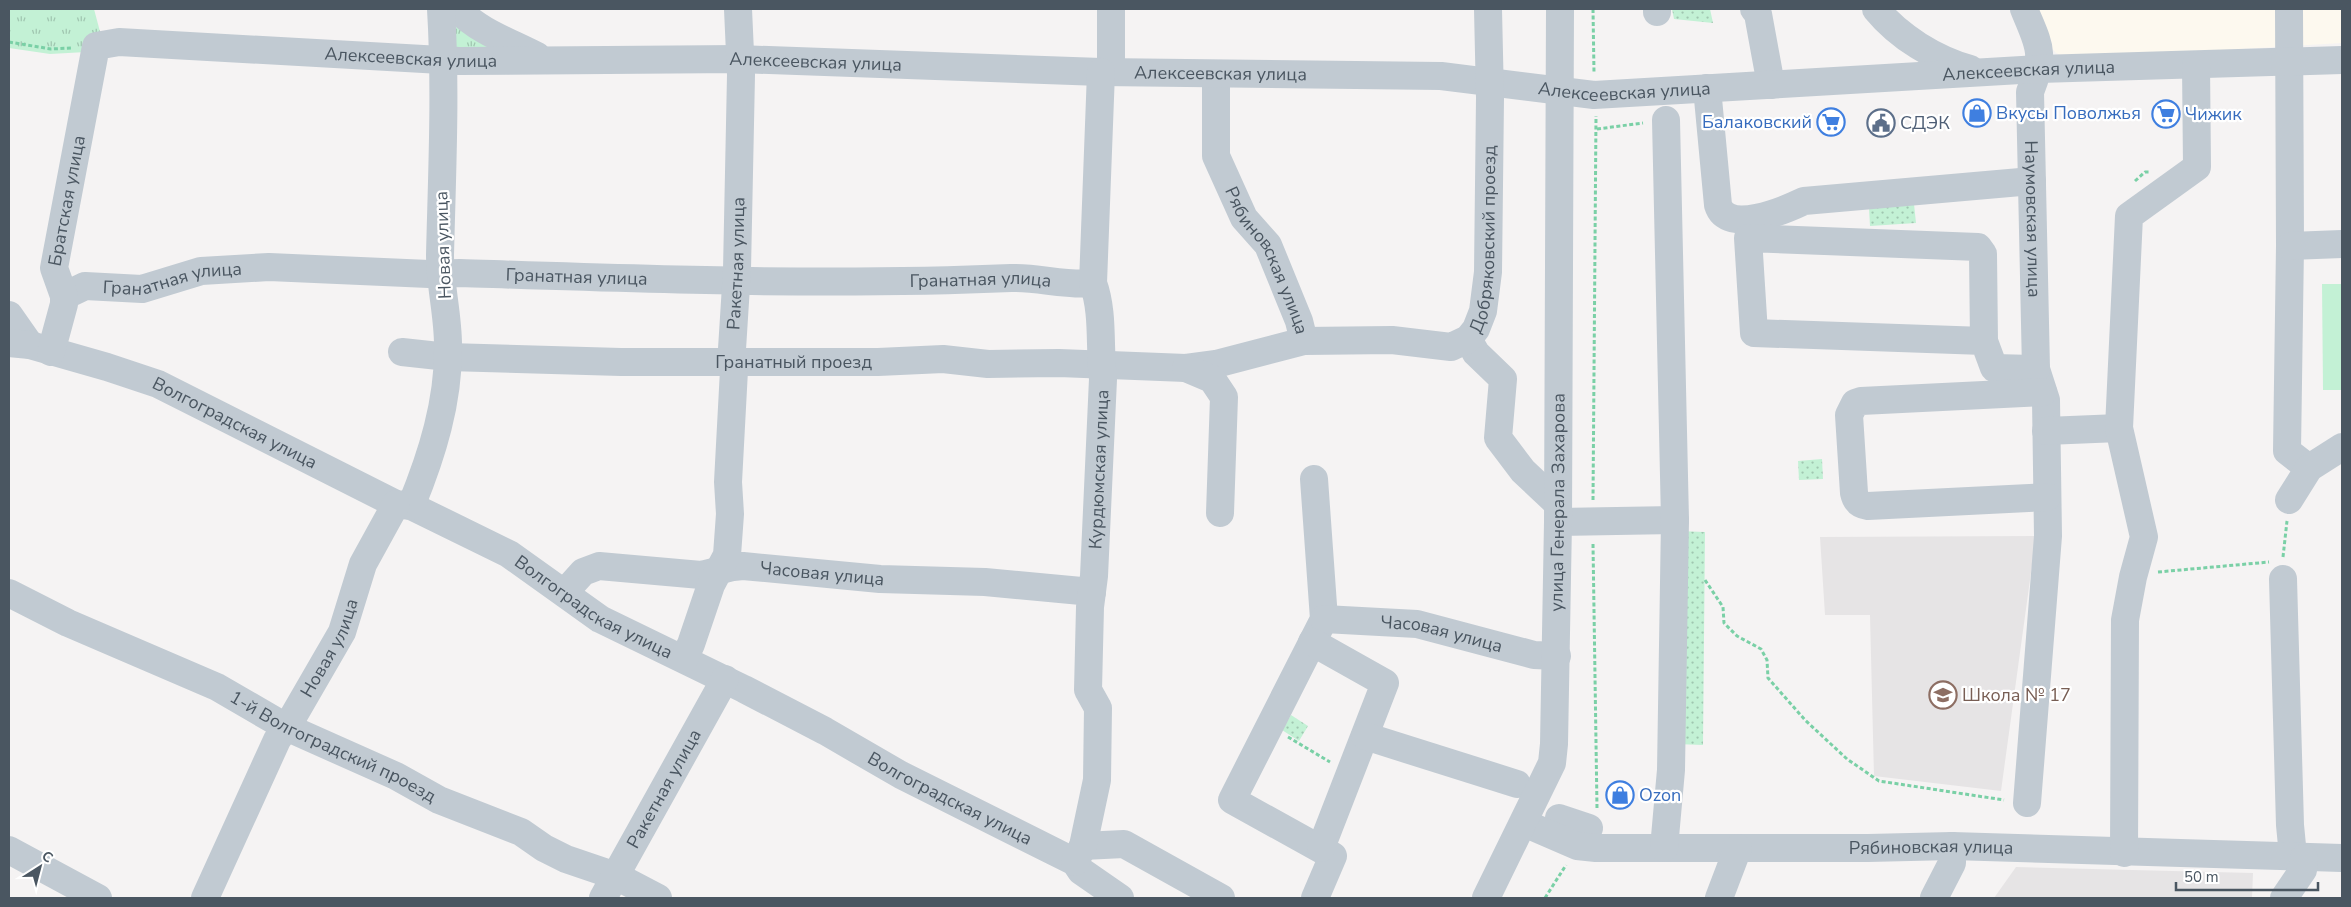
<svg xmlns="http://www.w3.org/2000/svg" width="2351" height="907" viewBox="0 0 2351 907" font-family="'Nunito Sans',sans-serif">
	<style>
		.commercial { fill: #fdf9ef }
		.education { fill: #e6e4e5 }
		.grass { fill: url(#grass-tufts) }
		.park { fill: url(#park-dots) }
		.pitch { fill: #c3f1d5 }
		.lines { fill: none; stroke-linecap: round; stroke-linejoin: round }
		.path { stroke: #7ad0a6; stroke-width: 3; stroke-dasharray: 4 2.5; stroke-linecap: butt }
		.minor { stroke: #c1cad2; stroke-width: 28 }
		.labels { text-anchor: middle; stroke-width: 4.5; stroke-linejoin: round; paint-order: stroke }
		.street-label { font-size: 18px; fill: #4a5661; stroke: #fff }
		.shop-label { font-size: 18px; fill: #366cbe; stroke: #fff; text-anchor: start }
		.service-label { font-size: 18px; fill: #4e5e75; stroke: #fff; text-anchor: start }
		.education-label { font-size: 18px; fill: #785e54; stroke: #fff; text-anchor: start }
	</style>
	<defs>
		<pattern id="grass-tufts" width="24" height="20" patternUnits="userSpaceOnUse" patternTransform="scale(1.25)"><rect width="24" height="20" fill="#c3f1d5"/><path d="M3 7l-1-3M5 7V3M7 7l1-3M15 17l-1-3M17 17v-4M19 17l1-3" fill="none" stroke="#a0c6b0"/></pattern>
		<pattern id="park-dots" width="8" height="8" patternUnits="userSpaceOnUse" patternTransform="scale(1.25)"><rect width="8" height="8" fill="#c3f1d5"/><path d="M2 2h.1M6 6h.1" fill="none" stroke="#a0c6b0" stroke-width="1.8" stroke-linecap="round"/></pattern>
	</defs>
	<rect width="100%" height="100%" fill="#f5f3f3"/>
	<path class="commercial" d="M 2033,9 L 2342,9 L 2342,43 L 2071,59 L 2056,53 L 2046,42 Z"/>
	<g class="education">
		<path d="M 2036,536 L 2001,791 L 1874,776 L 1870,615 L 1825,615 L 1820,537 Z"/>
		<path d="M 2016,867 L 2253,873 L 2252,898 L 1994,898 Z"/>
	</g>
	<g class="grass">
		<path d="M 9,9 L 94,9 L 103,43 L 86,52 L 50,54 L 9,48 Z"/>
		<path d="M 457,26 L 501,46 L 462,53 L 452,46 L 453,30 Z"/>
	</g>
	<g class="park">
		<path d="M 1672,9 L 1710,9 L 1713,23 L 1674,19 Z"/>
		<path d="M 1914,204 L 1916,223 L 1870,226 L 1869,208 Z"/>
		<path d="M 1822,459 L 1823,479 L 1799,480 L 1798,461 Z"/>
		<path d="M 1678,531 L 1705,532 L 1703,745 L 1675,744 Z"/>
		<path d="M 1291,715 L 1308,726 L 1299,741 L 1282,730 Z"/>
	</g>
	<path class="pitch" d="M 2322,284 L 2342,284 L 2342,390 L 2323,390 Z"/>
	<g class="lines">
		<g class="path">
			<path d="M 1593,9 L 1594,73"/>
			<path d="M 9,42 L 51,49 L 72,48"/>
			<path d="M 1597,129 L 1643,123"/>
			<path d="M 2135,181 L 2145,172 L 2150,172"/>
			<path d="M 1593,500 L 1596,116"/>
			<path d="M 1593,544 L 1597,808"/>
			<path d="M 2283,557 L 2287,521"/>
			<path d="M 2158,572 L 2269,562"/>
			<path d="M 1705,580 L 1723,607 L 1724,623 L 1737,636 L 1761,649 L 1767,660 L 1768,678 L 1805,720 L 1847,759 L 1879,781 L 2004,800"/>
			<path d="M 1288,737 L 1330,762"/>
			<path d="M 1545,898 L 1566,865"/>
		</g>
		<g class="minor">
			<path d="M 457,9 C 480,32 508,41 537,56"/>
			<path d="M 1111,9 L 1111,72"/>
			<path d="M 1657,9 L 1657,12"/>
			<path d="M 1754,9 L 1758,14 L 1771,85"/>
			<path d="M 1876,9 C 1899,37 1935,59 1970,69"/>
			<path id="s1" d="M 2024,9 C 2039,46 2046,52 2030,92 L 2036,369 L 2046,400 L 2048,536 L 2027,803"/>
			<path d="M 2289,9 L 2290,246 L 2287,451 L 2309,468"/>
			<path id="s2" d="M 1216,75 L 1216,156 L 1244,218 L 1268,245 L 1299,321 L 1304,341"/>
			<path d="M 1707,88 L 1718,205 C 1727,235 1785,210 1804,201 L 2032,181"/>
			<path d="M 2290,246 L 2342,244"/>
			<path id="s3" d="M 64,296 L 85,286 L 142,289 L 201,271 L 269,267 L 429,274 L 460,273 C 643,279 827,286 1011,278 C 1038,277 1066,286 1093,283"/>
			<path d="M 9,315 L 30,345"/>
			<path d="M 1468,339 L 1476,353 L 1503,379 L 1498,438 L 1523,471 L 1558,504"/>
			<path d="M 1984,341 L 1754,333 L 1748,238 L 1978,247 L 1983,254 L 1984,341 L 1994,368 L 2036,369"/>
			<path id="s4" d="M 9,343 L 30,345 L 107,367 L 158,384 L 396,504 L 411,506 L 509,554 L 600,619 L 744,689 L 825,731 L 901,775 L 1075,862 L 1081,871 L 1120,898"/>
			<path id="s5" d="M 51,352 L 64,304 L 64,296 L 54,268 L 96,46 L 119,42 L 459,61 L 739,59 L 1101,72 L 1441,76 L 1594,95 L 2039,69 L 2342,60"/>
			<path id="s6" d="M 402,352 L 448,357 L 621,362 L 878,362 L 943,359 L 988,364 L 1059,363 L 1186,368 L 1216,364 L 1304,341 L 1392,340 L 1451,347 L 1468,339 L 1476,329 L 1483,311 L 1488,272 L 1490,98 L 1488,9"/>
			<path d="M 1186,368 L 1212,379 L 1224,397 L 1220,513"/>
			<path d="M 2043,392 L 1861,401 L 1855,403 L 1849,415 L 1854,493 C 1856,502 1860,505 1868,506 L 2047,497"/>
			<path d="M 2046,431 L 2119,428"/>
			<path d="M 1314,479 L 1324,619 L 1232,800 L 1333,856 L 1315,898"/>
			<path d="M 2289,500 L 2309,468 L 2342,447"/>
			<path d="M 411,506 C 432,455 449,401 448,345 C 448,315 440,285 440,255 C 442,173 446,90 441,9"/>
			<path d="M 1558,522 L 1675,520"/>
			<path d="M 2283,579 L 2290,825 L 2293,856"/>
			<path id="s7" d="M 565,592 L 583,572 L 599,566 L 701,575 L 733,567 L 743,566 L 880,579 L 985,582 L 1092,592"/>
			<path id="s8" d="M 9,593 L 68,623 L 217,687 L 286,727 L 396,776 L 439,800 L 521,832 L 544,848 L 566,859 L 616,876 L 658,898"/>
			<path id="s9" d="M 1324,619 L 1417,624 L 1534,655 L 1557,656"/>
			<path d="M 1312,642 L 1385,683 L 1321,848"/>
			<path id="s10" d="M 684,659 L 691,644 L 711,585 L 727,555 L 730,514 L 728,482 L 734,370 L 732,349 L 737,270 L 741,75 L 738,9"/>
			<path d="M 1365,736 L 1517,784"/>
			<path d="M 1559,818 L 1589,828"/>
			<path id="s11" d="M 1524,823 L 1577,846 L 1596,848 L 1868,848 L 1952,846 L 2342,858"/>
			<path d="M 1083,846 L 1124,844 L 1221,898"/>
			<path d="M 1664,848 L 1671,770 L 1675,520 L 1666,120"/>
			<path d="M 9,850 L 98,898"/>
			<path d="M 2124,853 L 2125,620 L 2133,577 L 2144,537 L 2119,428 L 2129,216 L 2197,167 L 2196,65"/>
			<path id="s12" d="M 1075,862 L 1083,846 L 1097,780 L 1098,708 L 1088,690 L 1090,607 L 1094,576 L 1103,379 C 1099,347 1104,313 1093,283 L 1101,72"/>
			<path id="s13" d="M 205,898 L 277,740 L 294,715 L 342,632 L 363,564 L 396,504"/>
			<path id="s14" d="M 603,898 L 725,679"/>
			<path id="s15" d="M 1486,898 L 1552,763 L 1554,744 L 1558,522 L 1560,9"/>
			<path d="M 1719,898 L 1738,848"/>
			<path d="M 1934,898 L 1952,863 L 1952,846"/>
			<path d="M 2284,898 L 2303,870 L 2304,858"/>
		</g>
	</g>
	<defs>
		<g id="shop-ring" transform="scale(1.4375)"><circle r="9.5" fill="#fff" stroke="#3f7fe0" stroke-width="1.5"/><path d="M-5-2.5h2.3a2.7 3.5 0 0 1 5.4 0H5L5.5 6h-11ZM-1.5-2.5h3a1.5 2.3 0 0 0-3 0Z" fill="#3f7fe0"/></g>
		<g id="supermarket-ring" transform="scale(1.4375)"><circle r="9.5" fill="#fff" stroke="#3f7fe0" stroke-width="1.5"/><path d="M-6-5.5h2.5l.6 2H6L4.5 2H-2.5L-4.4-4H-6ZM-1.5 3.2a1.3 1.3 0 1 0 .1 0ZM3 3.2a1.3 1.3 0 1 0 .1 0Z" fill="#3f7fe0"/></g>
		<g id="civic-ring" transform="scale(1.4375)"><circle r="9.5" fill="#fff" stroke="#5c6f8a" stroke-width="1.5"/><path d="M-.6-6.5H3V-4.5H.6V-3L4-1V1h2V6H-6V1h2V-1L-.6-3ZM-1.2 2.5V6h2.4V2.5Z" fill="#5c6f8a"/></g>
		<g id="school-ring" transform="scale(1.4375)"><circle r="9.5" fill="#fff" stroke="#8d6e63" stroke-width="1.5"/><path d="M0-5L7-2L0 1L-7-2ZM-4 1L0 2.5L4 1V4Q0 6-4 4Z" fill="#8d6e63"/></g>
	</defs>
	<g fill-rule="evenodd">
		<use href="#shop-ring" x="1977" y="113"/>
		<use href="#supermarket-ring" x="2166" y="114"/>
		<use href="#supermarket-ring" x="1831" y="122"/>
		<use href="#civic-ring" x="1881" y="123"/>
		<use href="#school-ring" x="1943" y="695"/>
		<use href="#shop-ring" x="1620" y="795"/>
	</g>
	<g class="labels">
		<g class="street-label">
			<text dy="6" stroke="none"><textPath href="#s5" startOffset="629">Алексеевская улица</textPath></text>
			<text dy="6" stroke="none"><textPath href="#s5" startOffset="1034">Алексеевская улица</textPath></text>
			<text dy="6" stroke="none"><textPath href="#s5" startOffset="2249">Алексеевская улица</textPath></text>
			<text dy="6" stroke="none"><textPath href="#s5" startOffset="1439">Алексеевская улица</textPath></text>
			<text dy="6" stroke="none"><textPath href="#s5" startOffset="1844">Алексеевская улица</textPath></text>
			<text dy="6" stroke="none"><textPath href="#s5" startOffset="156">Братская улица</textPath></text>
			<text dy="6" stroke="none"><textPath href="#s1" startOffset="214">Наумовская улица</textPath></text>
			<text dy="6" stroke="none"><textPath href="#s6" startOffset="1176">Добряковский проезд</textPath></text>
			<text transform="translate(443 245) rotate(-92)" y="6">Новая улица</text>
			<text dy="6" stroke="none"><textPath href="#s2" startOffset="198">Рябиновская улица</textPath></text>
			<text dy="6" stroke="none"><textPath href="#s10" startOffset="405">Ракетная улица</textPath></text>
			<text dy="6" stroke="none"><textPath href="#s3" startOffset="518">Гранатная улица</textPath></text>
			<text dy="6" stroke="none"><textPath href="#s3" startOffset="112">Гранатная улица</textPath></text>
			<text dy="6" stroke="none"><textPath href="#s3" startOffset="922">Гранатная улица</textPath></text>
			<text dy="6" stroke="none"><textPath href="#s6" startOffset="392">Гранатный проезд</textPath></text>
			<text dy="6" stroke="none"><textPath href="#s4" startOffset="241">Волгоградская улица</textPath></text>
			<text dy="6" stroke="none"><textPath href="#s12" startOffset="399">Курдюмская улица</textPath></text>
			<text dy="6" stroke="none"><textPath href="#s15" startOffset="411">улица Генерала Захарова</textPath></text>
			<text dy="6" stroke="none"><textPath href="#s7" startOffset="269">Часовая улица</textPath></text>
			<text dy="6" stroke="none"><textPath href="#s4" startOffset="646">Волгоградская улица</textPath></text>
			<text dy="6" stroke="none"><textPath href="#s9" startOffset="119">Часовая улица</textPath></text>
			<text dy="6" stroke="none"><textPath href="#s13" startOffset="280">Новая улица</textPath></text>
			<text dy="6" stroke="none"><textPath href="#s8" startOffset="359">1-й Волгоградский проезд</textPath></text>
			<text dy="6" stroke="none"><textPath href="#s14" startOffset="125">Ракетная улица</textPath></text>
			<text dy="6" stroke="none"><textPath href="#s4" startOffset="1051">Волгоградская улица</textPath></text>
			<text dy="6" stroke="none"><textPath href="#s11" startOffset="412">Рябиновская улица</textPath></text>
		</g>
		<g class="shop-label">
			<text x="1996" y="119">Вкусы Поволжья</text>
			<text x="2185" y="120">Чижик</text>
			<text x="1812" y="128" text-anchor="end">Балаковский</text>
			<text x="1639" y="801">Ozon</text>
		</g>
		<g class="service-label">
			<text x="1900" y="129">СДЭК</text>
		</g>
		<g class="education-label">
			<text x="1962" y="701">Школа № 17</text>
		</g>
	</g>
	<rect width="2351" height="907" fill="none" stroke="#4a5661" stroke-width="20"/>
	<g transform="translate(40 867) rotate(36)" stroke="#ffffff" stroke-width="4" paint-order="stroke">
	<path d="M0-4L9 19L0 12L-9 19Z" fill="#4a5661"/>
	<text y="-8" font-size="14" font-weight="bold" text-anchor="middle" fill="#4a5661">С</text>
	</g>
	<path d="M2176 882v8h142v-8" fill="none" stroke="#4a5661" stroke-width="2.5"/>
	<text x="2184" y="882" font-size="15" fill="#4a5661" stroke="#ffffff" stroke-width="4" paint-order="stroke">50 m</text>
</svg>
